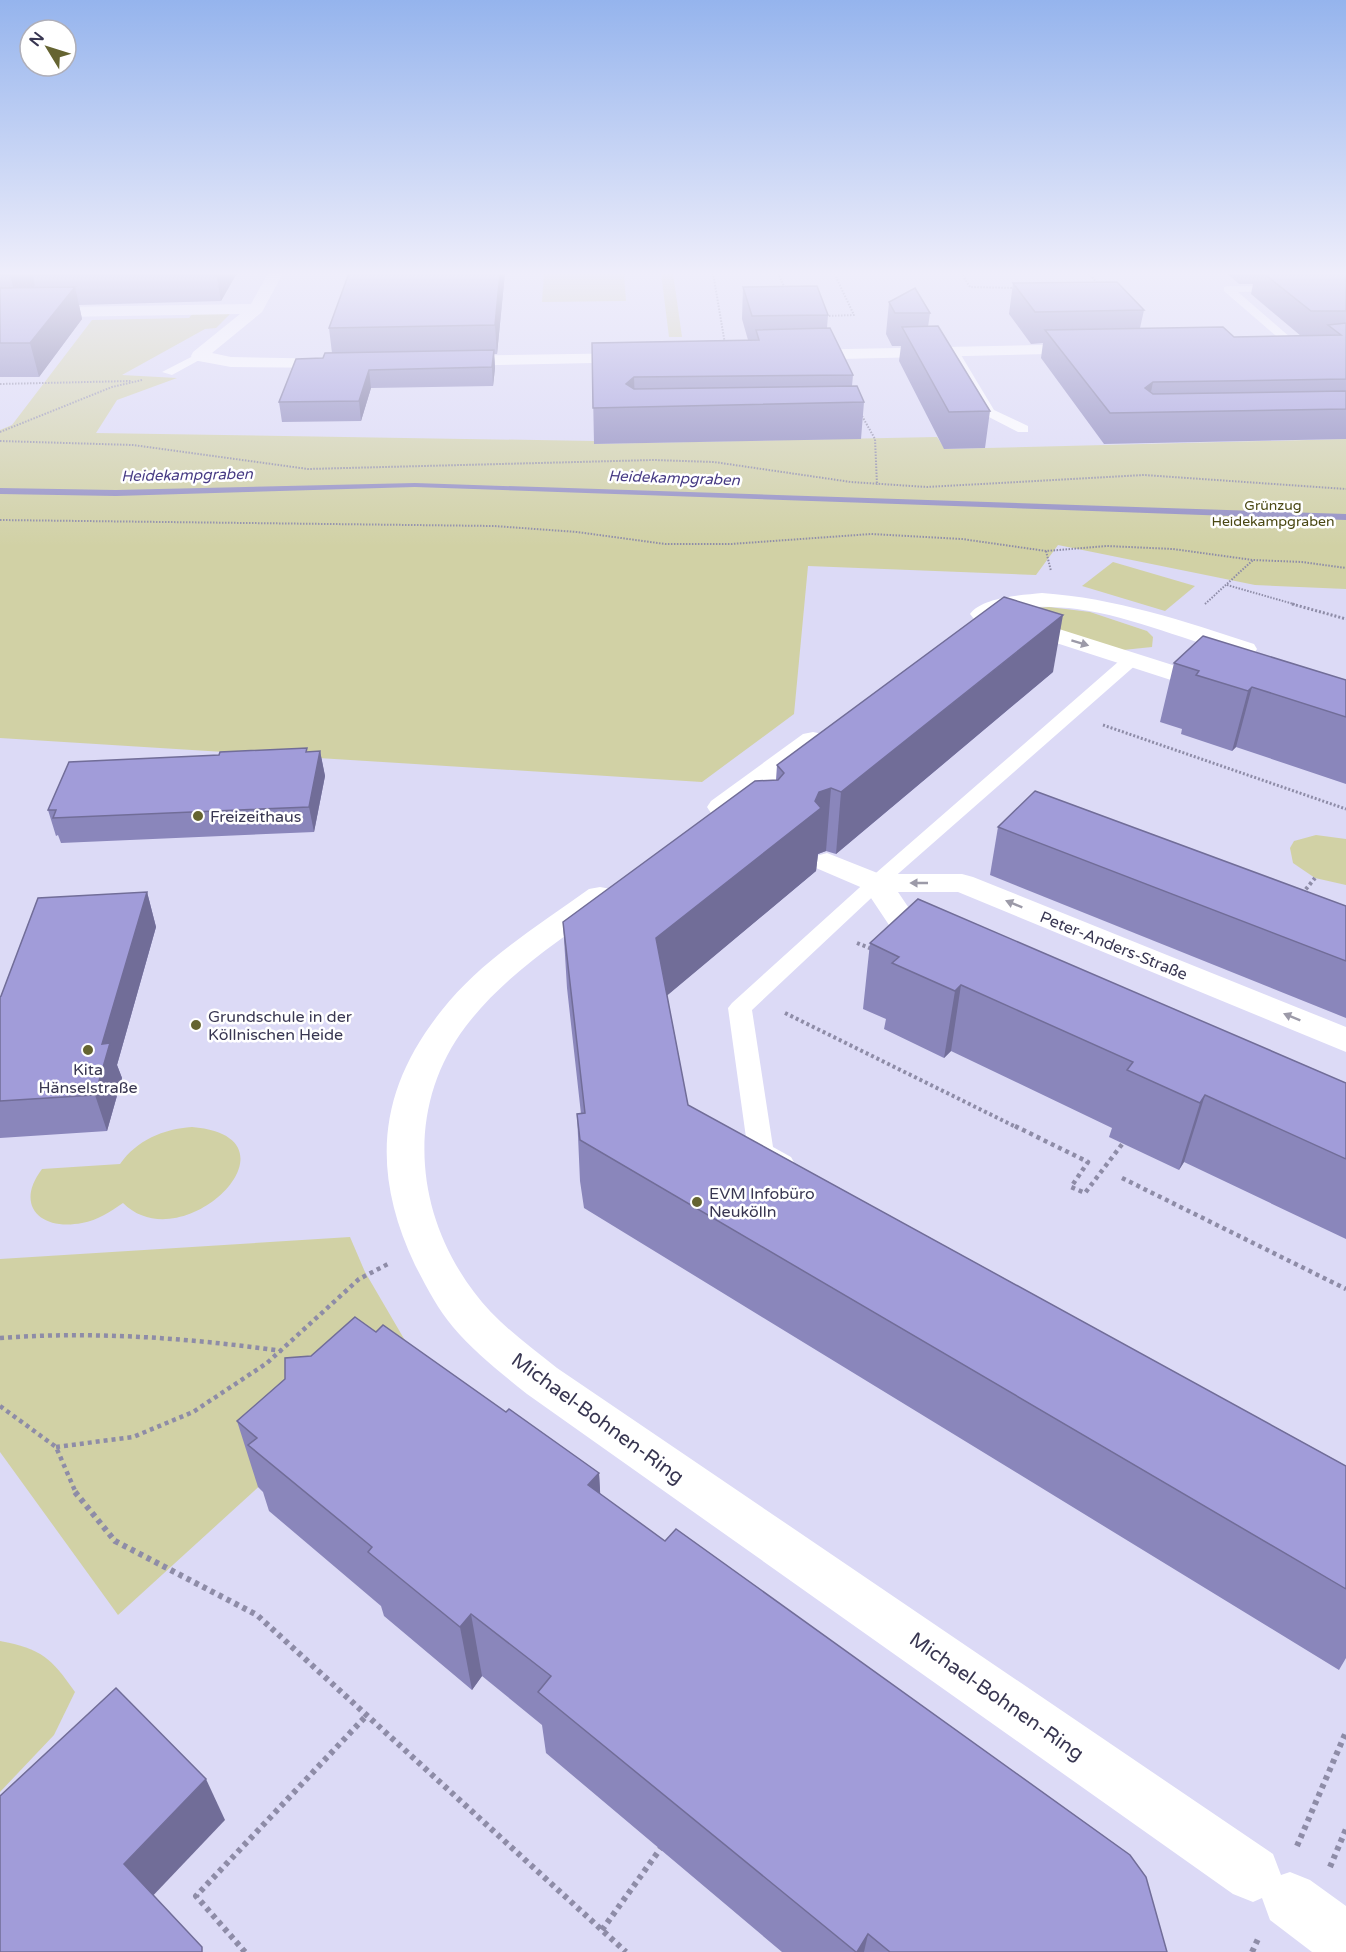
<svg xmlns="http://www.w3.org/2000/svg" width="1346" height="1952" viewBox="0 0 1346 1952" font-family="'Varela Round',sans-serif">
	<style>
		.green { fill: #d1d1a5 }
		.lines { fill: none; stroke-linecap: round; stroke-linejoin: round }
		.stream { fill: #938fc3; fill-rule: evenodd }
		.path-far4 { stroke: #8e8ca7; stroke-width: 2; stroke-dasharray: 1.5 1.5; stroke-linecap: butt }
		.path-far3 { stroke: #8e8ca7; stroke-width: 3; stroke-dasharray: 2 2; stroke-linecap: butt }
		.path-far2 { stroke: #8e8ca7; stroke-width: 4; stroke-dasharray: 3 3; stroke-linecap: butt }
		.path-far1 { stroke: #8e8ca7; stroke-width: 4.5; stroke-dasharray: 4 4; stroke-linecap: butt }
		.path { stroke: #8e8ca7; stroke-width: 6; stroke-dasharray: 4.5 4.5; stroke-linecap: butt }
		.service { fill: #fff; fill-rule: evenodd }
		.minor { fill: #fff; fill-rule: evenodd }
		.wall { fill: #8a86bb }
		.shaded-wall { fill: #716d98 }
		.building { fill: #a19cd9; stroke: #716d98; stroke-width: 1.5 }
		.oneway { fill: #9c9aa8 }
		.poi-dot { fill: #656431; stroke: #fff; stroke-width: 2 }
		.labels { text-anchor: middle; stroke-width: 5; stroke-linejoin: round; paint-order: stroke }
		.far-park-label { font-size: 14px; fill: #4a4814; stroke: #fff }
		.far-water-label { font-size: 15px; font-style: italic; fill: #473b84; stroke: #fff }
		.poi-label { font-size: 16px; fill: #383651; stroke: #fff; text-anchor: start }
		.street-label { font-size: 16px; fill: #383651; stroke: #fff }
		.near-street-label { font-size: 20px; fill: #383651; stroke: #fff }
	</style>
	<rect width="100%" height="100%" fill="#dcdaf6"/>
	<g class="green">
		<path d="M 544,273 L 624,273 L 626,301 L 542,302 Z"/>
		<path d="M 661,273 L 673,273 L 682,337 L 669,337 Z"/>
		<path d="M 193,313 L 230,314 L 216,328 L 205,329 L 122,375 L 177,378 L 117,400 L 96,433 L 594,441 L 595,444 L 937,437 L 945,449 L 1346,439 L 1346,589 L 1255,585 L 1058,545 L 1036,575 L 808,566 L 794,714 L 702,782 L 0,738 L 0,430 L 12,425 L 92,320 L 189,318 Z"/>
		<path d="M 1113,562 L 1195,586 L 1165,611 L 1082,586 Z"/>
		<path d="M 1049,607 L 1090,612 L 1147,631 L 1153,637 L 1152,647 L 1123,650 L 1008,614 L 1031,608 Z"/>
		<path d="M 1316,835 L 1346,839 L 1346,885 L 1315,878 L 1293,863 L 1290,848 L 1294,841 Z"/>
		<path d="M 192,1127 C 310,1137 183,1263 123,1203 C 110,1212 98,1220 82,1223 C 41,1231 14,1206 42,1169 L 120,1164 C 137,1140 163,1129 192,1127 Z"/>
		<path d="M 350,1237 L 365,1272 L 410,1349 L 118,1615 L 0,1452 L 0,1259 Z"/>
		<path d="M 0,1641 C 42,1649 51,1658 75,1692 L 54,1735 L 0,1792 Z"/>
	</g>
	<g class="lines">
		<path class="stream" d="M 415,483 L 1346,514 L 1346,520 L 415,487 L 116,496 L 0,494 L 0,488 L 116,490 Z"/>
		<g class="path-far4">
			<path d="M 713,273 L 725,344"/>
			<path d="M 778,273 L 785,289"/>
			<path d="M 961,273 L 970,287 L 1016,288"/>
			<path d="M 1088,273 L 1098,284"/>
			<path d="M 826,316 L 854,315 L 834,273"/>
			<path d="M 0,384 L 131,381"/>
			<path d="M 862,416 L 875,439 L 877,485"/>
			<path d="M 0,432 L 112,387 L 142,380"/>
			<path d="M 0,441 L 133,445 L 308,469 L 654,460 L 714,462 L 851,482 L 927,487 L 1144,475 L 1346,489"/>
			<path d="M 0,520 L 494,526 L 577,532 L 665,544 L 731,544 L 871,534 L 962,539 L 1046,551 L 1107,546 L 1173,549 L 1253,560 L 1302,562 L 1346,568"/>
			<path d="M 1046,551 L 1051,571"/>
			<path d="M 1227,585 L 1297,605"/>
			<path d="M 1205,604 L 1253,560"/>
		</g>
		<g class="path-far3">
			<path d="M 1292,604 L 1346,619"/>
			<path d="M 1103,725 L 1346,809"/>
		</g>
		<g class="path-far2">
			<path d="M 1302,894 L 1315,878"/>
			<path d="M 857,943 L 872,949"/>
			<path d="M 785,1013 L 1018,1128"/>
		</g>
		<g class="path-far1">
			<path d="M 1015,1126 L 1088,1162 L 1071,1187 L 1085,1193 L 1123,1143"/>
			<path d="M 1122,1178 L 1346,1289"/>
			<path d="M 0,1338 C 95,1331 188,1338 282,1351"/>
			<path d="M 0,1406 L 56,1447 L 76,1493"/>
			<path d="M 56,1447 L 133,1437 L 193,1412 L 267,1363 L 359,1279 L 388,1264"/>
		</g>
		<g class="path">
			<path d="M 75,1492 L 115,1541 L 257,1615 L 626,1952"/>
			<path d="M 1297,1846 L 1346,1732"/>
			<path d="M 1330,1867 L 1346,1829"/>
			<path d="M 602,1930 L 663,1845"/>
			<path d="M 245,1952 L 196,1896 L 367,1715"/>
			<path d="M 1252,1952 L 1258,1939"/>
		</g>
		<g class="service">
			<path d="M 1228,286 L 1287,286 L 1288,288 L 1283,291 L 1238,292 L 1298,344 L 1298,348 L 1290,348 L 1224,291 L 1224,287 Z"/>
			<path d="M 950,350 L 958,350 L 994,410 L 1028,426 L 1028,432 L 1018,432 L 985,415 L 948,352 Z"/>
			<path d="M 199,353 L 205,356 L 203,358 L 172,375 L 162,372 Z"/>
			<path d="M 1132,654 L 1140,659 L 1138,663 L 883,887 L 752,1010 L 773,1147 L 791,1157 L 795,1164 L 791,1171 L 782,1174 L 752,1159 L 748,1152 L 728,1008 L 732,1003 L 869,879 L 1126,655 Z"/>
		</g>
		<g class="minor">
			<path d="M 268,273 L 283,273 L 262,312 L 212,353 L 231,357 L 339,359 L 345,360 L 348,364 L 345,368 L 231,367 L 193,360 L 191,356 L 193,352 L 240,314 L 0,318 L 0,308 L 251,304 Z"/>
			<path d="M 1086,344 L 1092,345 L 1094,349 L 1092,353 L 799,360 L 791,355 L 799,350 Z"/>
			<path d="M 636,353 L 645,358 L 642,362 L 451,366 L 442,361 L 451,356 Z"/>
			<path d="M 1042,593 C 1115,598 1184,621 1254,644 L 1257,649 L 1254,654 L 1245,656 C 1188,642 1135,617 1077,609 C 1057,607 1033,605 1013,610 C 999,614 989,623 974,619 L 970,614 C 982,597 1023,595 1042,593 Z"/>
			<path d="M 1018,616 L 1223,681 L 1227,686 L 1223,691 L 1214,694 L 1205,691 L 1010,628 L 1006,623 L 1010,618 Z"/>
			<path d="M 813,732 L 823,734 L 826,740 L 823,746 L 731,813 L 721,816 L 711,813 L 707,807 L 711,801 L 803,734 Z"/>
			<path d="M 827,853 L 880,874 L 962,874 L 973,877 L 1346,1027 L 1346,1052 L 958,892 L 898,892 L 921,926 L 944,936 L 949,943 L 944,950 L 933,953 L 899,940 L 865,889 L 816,868 L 812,862 L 816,856 Z"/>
			<path d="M 600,887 L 611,889 L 615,896 L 611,903 C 560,940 505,975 466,1026 C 405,1106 414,1213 474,1292 C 496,1322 528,1345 557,1368 L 1273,1854 L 1281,1875 L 1290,1872 L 1310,1880 L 1346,1906 L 1346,1952 L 1312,1952 L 1270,1920 L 1262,1898 L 1253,1902 L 1233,1894 L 527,1394 C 501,1373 474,1352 453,1327 C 437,1308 426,1286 415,1265 C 371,1172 377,1091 442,1010 C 481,960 538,926 589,889 Z"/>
		</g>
	</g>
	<g class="wall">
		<path d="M 0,273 L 237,273 L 221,301 L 79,305 L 82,319 L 39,377 L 0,377 Z"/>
		<path d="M 349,273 L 505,273 L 497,354 L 494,354 L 495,368 L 493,386 L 371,388 L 361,421 L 282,422 L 279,402 L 323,358 L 332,353 L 329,328 Z"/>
		<path d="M 1227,273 L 1346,273 L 1346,439 L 1104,444 L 1041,358 L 1043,343 L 1031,344 L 1009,314 L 1013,283 L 1144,310 L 1140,328 L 1234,337 L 1301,336 L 1251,294 L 1253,284 L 1239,284 Z"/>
		<path d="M 743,287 L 828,315 L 827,328 L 853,375 L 852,386 L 864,402 L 861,439 L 594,444 L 592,343 L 748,340 L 742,319 Z"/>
		<path d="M 889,302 L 930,313 L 928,327 L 990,411 L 985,448 L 944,449 L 899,361 L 901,346 L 892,346 L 886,334 Z"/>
		<path d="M 1174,663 L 1346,680 L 1346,784 L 1236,747 L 1232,751 L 1181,734 L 1182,729 L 1160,722 Z"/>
		<path d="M 1053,672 L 836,854 L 826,851 L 818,854 L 816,871 L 667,995 L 688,1105 L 1346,1466 L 1346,1658 L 1339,1670 L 584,1208 L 580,1181 L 577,1114 L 581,1114 L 567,988 L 563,922 L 776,780 L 777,765 Z"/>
		<path d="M 320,751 L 325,776 L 314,832 L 61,843 L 58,835 L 56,836 L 48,810 L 308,752 Z"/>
		<path d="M 998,827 L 1346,906 L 1346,1018 L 990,875 Z"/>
		<path d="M 147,892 L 156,927 L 117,1065 L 122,1078 L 107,1131 L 0,1138 L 0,997 Z"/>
		<path d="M 870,943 L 1346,1083 L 1346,1239 L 1184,1162 L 1179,1170 L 1109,1137 L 1112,1128 L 951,1051 L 944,1058 L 884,1029 L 886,1019 L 863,1009 Z"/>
		<path d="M 376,1332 L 506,1412 L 599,1473 L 600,1494 L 1167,1952 L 782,1952 L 546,1753 L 542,1725 L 482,1676 L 472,1690 L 384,1616 L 381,1606 L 269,1511 L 263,1492 L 258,1487 L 237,1421 L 311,1356 Z"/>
	</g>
	<g class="shaded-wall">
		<path d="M 0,273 L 45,273 L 33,275 L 35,285 L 18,306 L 10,275 Z"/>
		<path d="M 216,273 L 237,273 L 221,301 Z"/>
		<path d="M 500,273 L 505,273 L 497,354 L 495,325 Z"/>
		<path d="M 75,287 L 82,319 L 39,377 L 30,343 Z"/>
		<path d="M 494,350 L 495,368 L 493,386 L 492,367 Z"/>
		<path d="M 369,370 L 371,388 L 361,421 L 359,401 Z"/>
		<path d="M 634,377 L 635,407 L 626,384 Z"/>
		<path d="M 1153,382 L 1147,412 L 1145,388 Z"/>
		<path d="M 1063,615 L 1053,672 L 836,854 L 841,792 Z"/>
		<path d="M 1252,687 L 1236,747 L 1232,751 L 1248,691 Z"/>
		<path d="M 320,751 L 325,776 L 314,832 L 309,807 Z"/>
		<path d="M 831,788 L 826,851 L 818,854 L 816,871 L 657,1004 L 656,938 L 815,801 L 819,792 Z"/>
		<path d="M 147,892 L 156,927 L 117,1065 L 122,1078 L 107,1131 L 95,1095 L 102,1044 Z"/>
		<path d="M 961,985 L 951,1051 L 944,1058 L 955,991 Z"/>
		<path d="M 1205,1095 L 1184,1162 L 1179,1170 L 1200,1103 Z"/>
		<path d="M 599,1473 L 603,1539 L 588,1485 Z"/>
		<path d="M 471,1614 L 482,1676 L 472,1690 L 460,1627 Z"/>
		<path d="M 206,1779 L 225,1820 L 147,1902 L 124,1864 Z"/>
		<path d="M 868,1934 L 864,1952 L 857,1952 Z"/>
	</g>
	<g class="building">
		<path d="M 0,273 L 11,273 L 10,275 L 0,275 Z"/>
		<path d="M 34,273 L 84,273 L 33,275 Z"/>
		<path d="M 349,273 L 500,273 L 495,325 L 329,328 Z"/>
		<path d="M 1263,273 L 1346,273 L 1346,311 L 1311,311 Z"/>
		<path d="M 1117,282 L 1144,310 L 1035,312 L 1013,283 Z"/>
		<path d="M 817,286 L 828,315 L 752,316 L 743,287 Z"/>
		<path d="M 75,287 L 30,343 L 0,343 L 0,288 Z"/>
		<path d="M 915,288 L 930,313 L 895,313 L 889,302 Z"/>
		<path d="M 1346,323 L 1346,379 L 1153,382 L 1145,388 L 1153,394 L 1346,391 L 1346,409 L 1110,413 L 1045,330 L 1223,327 L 1234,337 L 1341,335 L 1328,325 Z"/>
		<path d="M 938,326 L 990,411 L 949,412 L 902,327 Z"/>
		<path d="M 830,328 L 853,375 L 634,377 L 626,384 L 634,389 L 857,386 L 864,402 L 593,408 L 592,343 L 759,340 L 756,330 Z"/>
		<path d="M 494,350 L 492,367 L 369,370 L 359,401 L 279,402 L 296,359 L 323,358 L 325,353 Z"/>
		<path d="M 1004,597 L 1063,615 L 841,792 L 831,788 L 819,792 L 815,801 L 821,808 L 656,938 L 688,1105 L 1346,1466 L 1346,1589 L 580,1140 L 577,1114 L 585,1113 L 563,922 L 755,781 L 778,780 L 784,773 L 777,765 Z"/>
		<path d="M 1203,636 L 1346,680 L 1346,717 L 1252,687 L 1248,691 L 1196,675 L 1199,671 L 1174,663 Z"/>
		<path d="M 307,748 L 306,752 L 320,751 L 309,807 L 53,818 L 56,810 L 48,810 L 69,762 L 219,755 L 220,752 Z"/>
		<path d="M 1035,791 L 1346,906 L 1346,961 L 998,827 Z"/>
		<path d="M 147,892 L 102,1044 L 110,1043 L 95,1095 L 0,1101 L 0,997 L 1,996 L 38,898 Z"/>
		<path d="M 918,899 L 1346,1083 L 1346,1159 L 1205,1095 L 1200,1103 L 1127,1070 L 1133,1062 L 961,985 L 955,991 L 892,963 L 899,957 L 870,943 Z"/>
		<path d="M 355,1317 L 376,1332 L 383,1325 L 506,1412 L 509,1409 L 599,1473 L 588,1485 L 665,1541 L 676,1529 L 1130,1855 L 1146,1877 L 1167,1952 L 890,1952 L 868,1934 L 857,1952 L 856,1952 L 538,1692 L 551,1676 L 471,1614 L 460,1627 L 368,1552 L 372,1547 L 248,1445 L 257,1438 L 237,1421 L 285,1379 L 285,1358 L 311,1356 Z"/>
		<path d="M 116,1688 L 206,1779 L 124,1864 L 202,1947 L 202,1952 L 0,1952 L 0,1796 Z"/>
	</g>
	<defs><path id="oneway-solid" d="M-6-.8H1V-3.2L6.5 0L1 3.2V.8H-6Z" transform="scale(1.5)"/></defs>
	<g class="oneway">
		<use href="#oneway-solid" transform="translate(1080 643) rotate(17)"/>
		<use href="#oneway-solid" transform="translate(919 883) rotate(-180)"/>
		<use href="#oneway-solid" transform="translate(1014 904) rotate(-158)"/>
		<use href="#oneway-solid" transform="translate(1292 1017) rotate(-158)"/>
	</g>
	<linearGradient id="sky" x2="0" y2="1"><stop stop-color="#95b4ed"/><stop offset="0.5" stop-color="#efeefb"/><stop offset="1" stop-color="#efeefb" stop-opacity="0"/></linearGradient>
	<rect width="1346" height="547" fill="url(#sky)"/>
	<g class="poi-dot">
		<circle cx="198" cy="816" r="6"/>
		<circle cx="196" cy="1025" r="6"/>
		<circle cx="88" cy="1050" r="6"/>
		<circle cx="697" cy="1202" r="6"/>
	</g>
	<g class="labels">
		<g class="far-park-label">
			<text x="1273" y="510">Grünzug<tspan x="1273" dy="16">Heidekampgraben</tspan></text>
		</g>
		<g class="far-water-label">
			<text transform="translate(187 475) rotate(-1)" y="5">Heidekampgraben</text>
			<text transform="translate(674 478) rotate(2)" y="5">Heidekampgraben</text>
		</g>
		<g class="poi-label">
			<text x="210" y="822">Freizeithaus</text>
			<text x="208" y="1022">Grundschule in der<tspan x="208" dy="18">Köllnischen Heide</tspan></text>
			<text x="88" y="1075" text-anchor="middle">Kita<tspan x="88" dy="18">Hänselstraße</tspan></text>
			<text x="709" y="1199">EVM Infobüro<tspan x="709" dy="18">Neukölln</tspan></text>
		</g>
		<g class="street-label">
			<text transform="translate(1114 945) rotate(22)" y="6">Peter-Anders-Straße</text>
		</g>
		<g class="near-street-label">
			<text transform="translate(598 1418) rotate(36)" y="7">Michael-Bohnen-Ring</text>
			<text transform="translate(997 1696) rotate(35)" y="7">Michael-Bohnen-Ring</text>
		</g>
	</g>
	<g transform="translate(48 48) rotate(308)"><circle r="28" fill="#ffffff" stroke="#afafb9" stroke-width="1.5"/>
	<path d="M0-4.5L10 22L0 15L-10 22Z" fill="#656431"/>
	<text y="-9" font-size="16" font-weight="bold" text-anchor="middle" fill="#383651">N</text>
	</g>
</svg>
